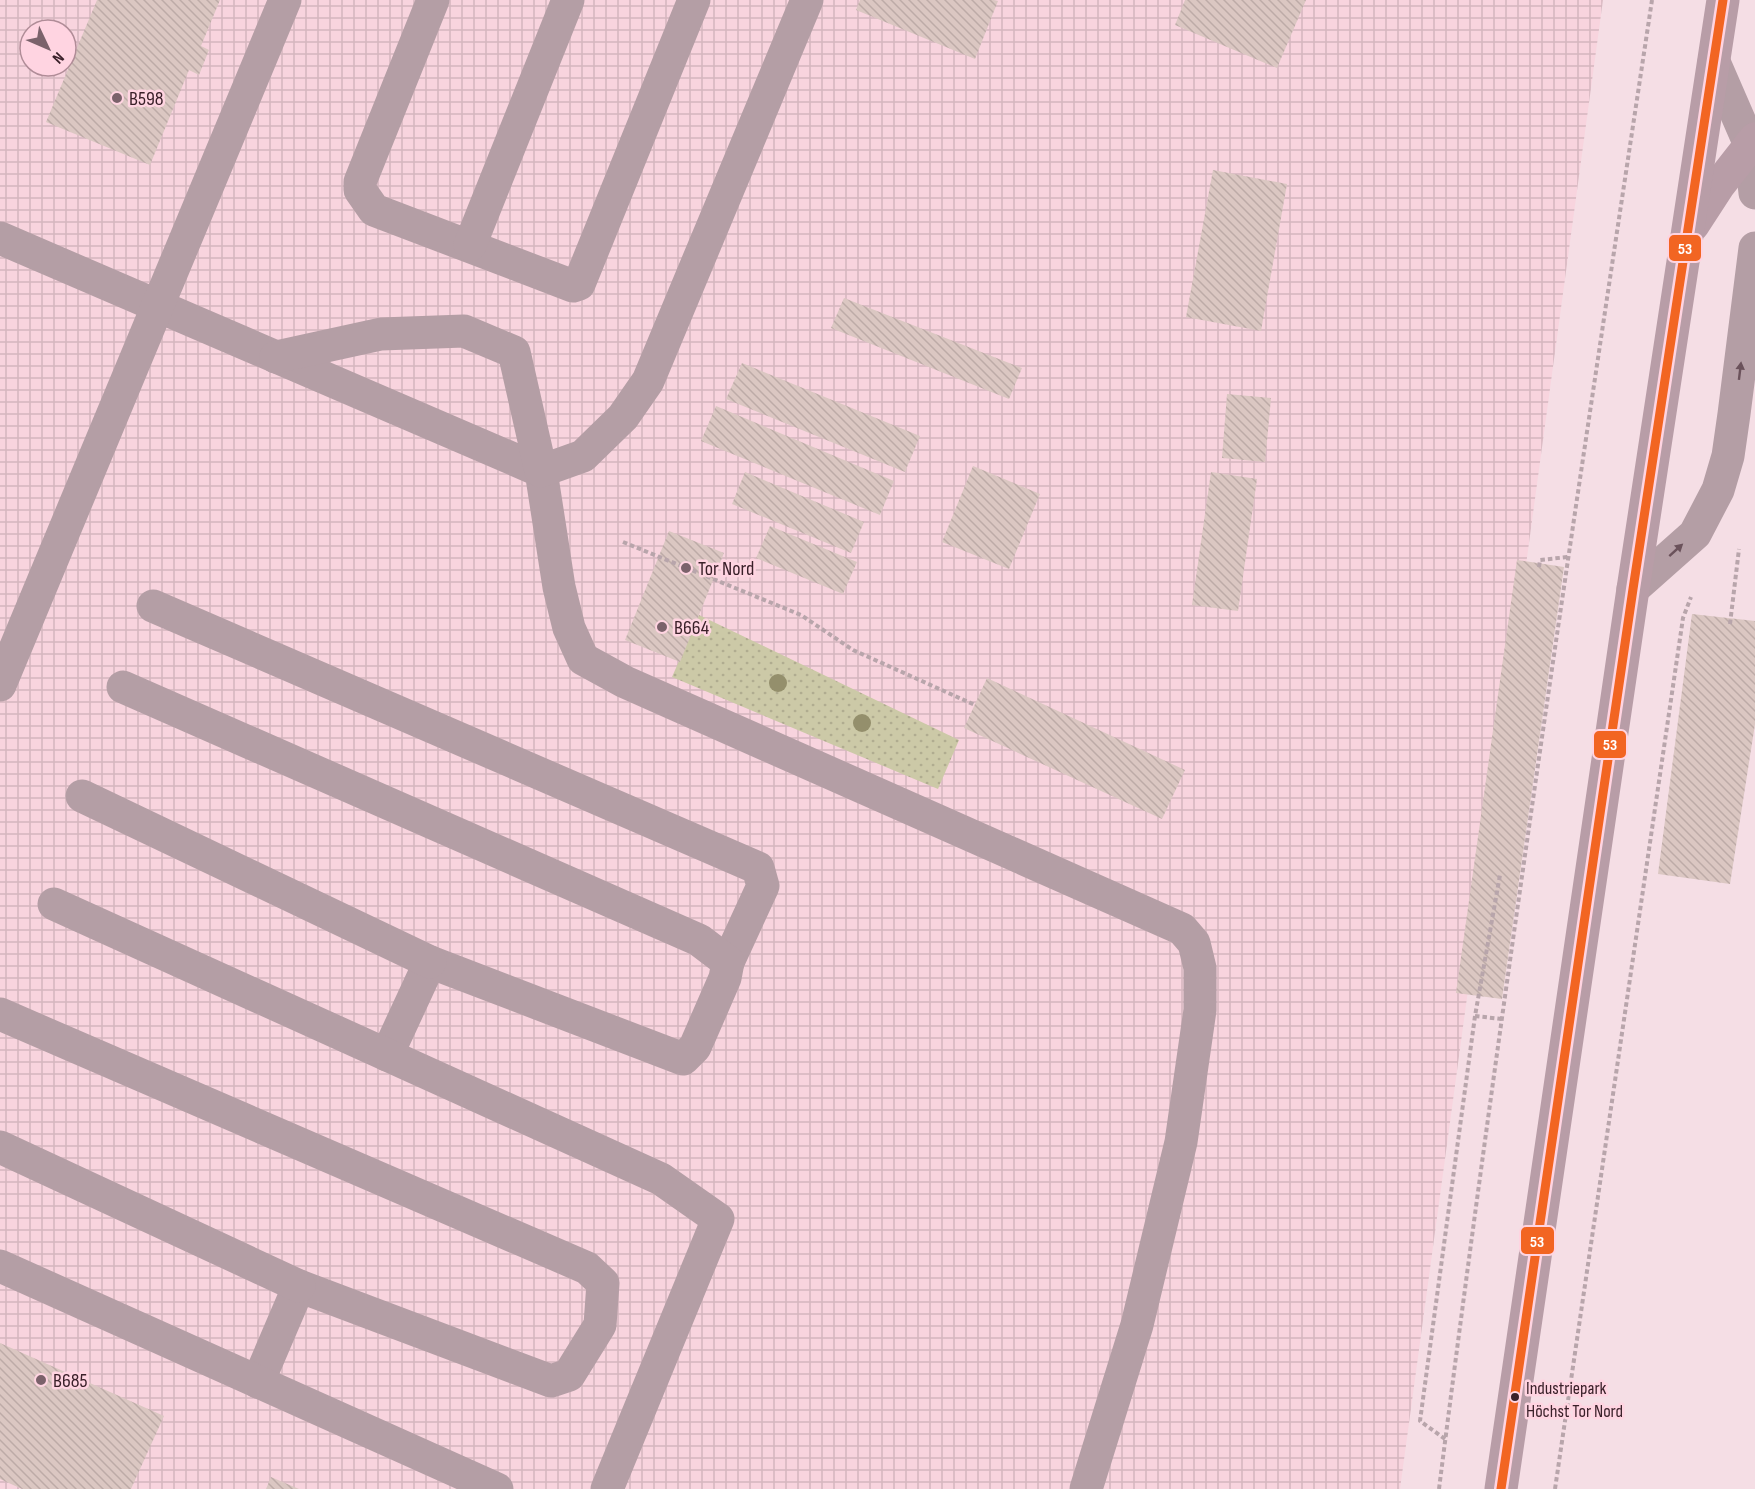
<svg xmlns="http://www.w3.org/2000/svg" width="1755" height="1489" viewBox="0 0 1755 1489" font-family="'Sofia Sans Condensed',sans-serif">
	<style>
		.industrial { fill: url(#industrial-grid); fill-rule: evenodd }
		.grass { fill: url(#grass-dots) }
		.building { fill: url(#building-back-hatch) }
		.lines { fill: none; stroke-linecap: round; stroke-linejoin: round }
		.path { stroke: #b8a5ab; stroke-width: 4; stroke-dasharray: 4.5 3; stroke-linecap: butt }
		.minor { stroke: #b49ea5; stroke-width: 33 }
		.major { stroke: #b89da7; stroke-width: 33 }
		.bus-1-casing { stroke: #ffd4e1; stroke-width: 14 }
		.bus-1 { stroke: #f26522; stroke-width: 9 }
		.tree { fill: #948f6c }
		.oneway { fill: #6b525b }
		.poi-dot { fill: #7b626b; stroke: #ffd4e1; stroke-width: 2 }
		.bus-dot { fill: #3a2029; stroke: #ffd4e1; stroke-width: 2 }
		.labels { text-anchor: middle; stroke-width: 5; stroke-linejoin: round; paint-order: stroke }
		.bus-label { font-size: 18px; fill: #3a2029; stroke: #ffd4e1; text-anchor: start }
		.poi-label { font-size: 20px; fill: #3a2029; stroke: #ffd4e1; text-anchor: start }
		.line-badge { stroke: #ffd4e1; stroke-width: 2 }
		.badge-label { font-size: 16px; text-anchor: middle; font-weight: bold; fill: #fff }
	</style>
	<defs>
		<pattern id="industrial-grid" width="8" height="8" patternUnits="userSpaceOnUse" patternTransform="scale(1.5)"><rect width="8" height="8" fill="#f8d4de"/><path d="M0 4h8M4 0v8" fill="none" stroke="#d5b6be"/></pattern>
		<pattern id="grass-dots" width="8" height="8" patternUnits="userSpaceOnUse" patternTransform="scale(1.5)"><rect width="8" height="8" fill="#ccc9a7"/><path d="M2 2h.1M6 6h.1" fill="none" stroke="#b0ac90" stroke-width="1.8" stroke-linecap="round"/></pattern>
		<pattern id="building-back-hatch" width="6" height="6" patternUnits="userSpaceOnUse" patternTransform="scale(1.5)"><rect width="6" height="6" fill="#dbc7c2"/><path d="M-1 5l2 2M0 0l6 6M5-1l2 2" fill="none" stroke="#bdaba7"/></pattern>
	</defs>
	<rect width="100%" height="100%" fill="#f5dee5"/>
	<path class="industrial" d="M 0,0 L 1603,0 L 1400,1489 L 0,1489 ZM 30,30 L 66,30 L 66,66 L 30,66 Z"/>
	<path class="grass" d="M 699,615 L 959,740 L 938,789 L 672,677 Z"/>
	<g class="building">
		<path d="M 97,0 L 220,0 L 201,46 L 209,50 L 199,75 L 189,70 L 150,165 L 46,122 Z"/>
		<path d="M 860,0 L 994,0 L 998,1 L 975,59 L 856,10 Z"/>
		<path d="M 1185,0 L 1306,0 L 1277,68 L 1175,25 Z"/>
		<path d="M 1213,170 L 1287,184 L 1261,331 L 1186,317 Z"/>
		<path d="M 844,298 L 1022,368 L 1009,399 L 831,328 Z"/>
		<path d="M 742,363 L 920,436 L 905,472 L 726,399 Z"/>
		<path d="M 1227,394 L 1271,398 L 1265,462 L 1222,458 Z"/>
		<path d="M 716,406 L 894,481 L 880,515 L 701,441 Z"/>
		<path d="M 973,466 L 1040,494 L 1009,569 L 942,542 Z"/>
		<path d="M 745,472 L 864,522 L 851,553 L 732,504 Z"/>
		<path d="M 1211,472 L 1257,479 L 1238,611 L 1192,605 Z"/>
		<path d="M 770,526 L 857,562 L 843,594 L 756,558 Z"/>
		<path d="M 669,531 L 724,553 L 680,662 L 625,640 Z"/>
		<path d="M 1517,560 L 1564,567 L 1502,999 L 1456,993 Z"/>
		<path d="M 1692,614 L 1755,621 L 1755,724 L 1730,884 L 1658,874 Z"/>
		<path d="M 987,678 L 1185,770 L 1162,819 L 964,728 Z"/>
		<path d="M 0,1343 L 164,1416 L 131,1489 L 22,1489 L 0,1479 Z"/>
		<path d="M 271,1477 L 299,1489 L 266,1489 Z"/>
	</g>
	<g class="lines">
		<g class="path">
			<path d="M 623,542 L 801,615 L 853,650 L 975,705"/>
			<path d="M 1539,567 L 1540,560 L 1568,557"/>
			<path d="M 1730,624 L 1739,549"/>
			<path d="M 1475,1016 L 1502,1019"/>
			<path d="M 1445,1439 L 1420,1421 L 1475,1016 L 1500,875"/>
			<path d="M 1439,1489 C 1502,992 1577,496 1652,0"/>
			<path d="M 1555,1489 L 1683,618 L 1691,597"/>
		</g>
		<g class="minor">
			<path d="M 433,0 L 360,182 L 360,190 L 374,210 L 573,286 L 579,284 L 694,0"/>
			<path d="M 1714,62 L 1750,145 L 1755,193"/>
			<path d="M 0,238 L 541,471 L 559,587 L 569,628 L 583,659 L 625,682 L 1182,929 L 1194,943 L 1200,968 L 1200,1010 L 1181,1142 L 1137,1325 L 1086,1489"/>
			<path d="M 470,245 L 568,0"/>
			<path d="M 276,357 L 381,334 L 464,331 L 514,352 L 541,471 L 583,456 L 623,417 L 648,381 L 807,0"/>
			<path d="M 1633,589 L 1695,534 L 1718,490 L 1728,456 L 1734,414 L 1755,248"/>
			<path d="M 153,606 L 758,868 L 763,886 L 728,962"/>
			<path d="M 0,685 L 285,0"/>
			<path d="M 123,687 L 699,940 L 728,962 L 725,978 L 695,1047 L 683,1059 L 430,962 L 387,1055"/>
			<path d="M 82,796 L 430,962"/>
			<path d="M 54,904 L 661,1179 L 718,1219 L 607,1489"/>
			<path d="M 0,1014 L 587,1268 L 603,1283 L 600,1325 L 569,1375 L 551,1381 L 299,1286 L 258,1382"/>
			<path d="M 0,1147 L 299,1286"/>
			<path d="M 0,1266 L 497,1489"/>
		</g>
		<g class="major">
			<path d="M 1693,225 L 1719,185 L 1755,139"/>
			<path d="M 1501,1489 L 1633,589 L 1723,0"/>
		</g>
		<g class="bus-1-casing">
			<path id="bus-1" d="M 1501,1489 L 1633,589 L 1723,0"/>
		</g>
		<use href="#bus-1" class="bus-1"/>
	</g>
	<g class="tree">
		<circle cx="778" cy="683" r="9"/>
		<circle cx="862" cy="723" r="9"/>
	</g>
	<defs><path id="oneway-solid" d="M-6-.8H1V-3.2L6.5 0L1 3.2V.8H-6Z" transform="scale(1.5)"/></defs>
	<g class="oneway">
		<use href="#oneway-solid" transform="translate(1740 371) rotate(-83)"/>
		<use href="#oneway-solid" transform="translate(1676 550) rotate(-42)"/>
	</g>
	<g class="poi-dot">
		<circle cx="117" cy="98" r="6"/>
		<circle cx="686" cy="568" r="6"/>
		<circle cx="662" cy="627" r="6"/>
		<circle cx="41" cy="1380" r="6"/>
	</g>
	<circle class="bus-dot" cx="1515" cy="1397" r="5"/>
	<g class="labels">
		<g class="bus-label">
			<text x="1526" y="1394">Industriepark<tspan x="1526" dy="23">Höchst Tor Nord</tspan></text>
		</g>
		<g class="poi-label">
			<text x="129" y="105">B598</text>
			<text x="698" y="575">Tor Nord</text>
			<text x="674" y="634">B664</text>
			<text x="53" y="1387">B685</text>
		</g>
	</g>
	<g class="line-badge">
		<rect x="1668" y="234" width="34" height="28" rx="6" fill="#f26522"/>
		<rect x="1593" y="730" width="34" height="29" rx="6" fill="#f26522"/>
		<rect x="1520" y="1226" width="35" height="29" rx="6" fill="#f26522"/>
	</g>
	<g class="badge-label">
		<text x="1685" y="254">53</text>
		<text x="1610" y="750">53</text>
		<text x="1537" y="1247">53</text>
	</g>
	<g transform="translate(48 48) rotate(134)"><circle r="28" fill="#ffd4e1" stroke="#b08c97" stroke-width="1.5"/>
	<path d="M0-4.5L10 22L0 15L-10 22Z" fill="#7b626b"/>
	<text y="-9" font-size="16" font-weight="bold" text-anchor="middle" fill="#3a2029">N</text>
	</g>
</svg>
